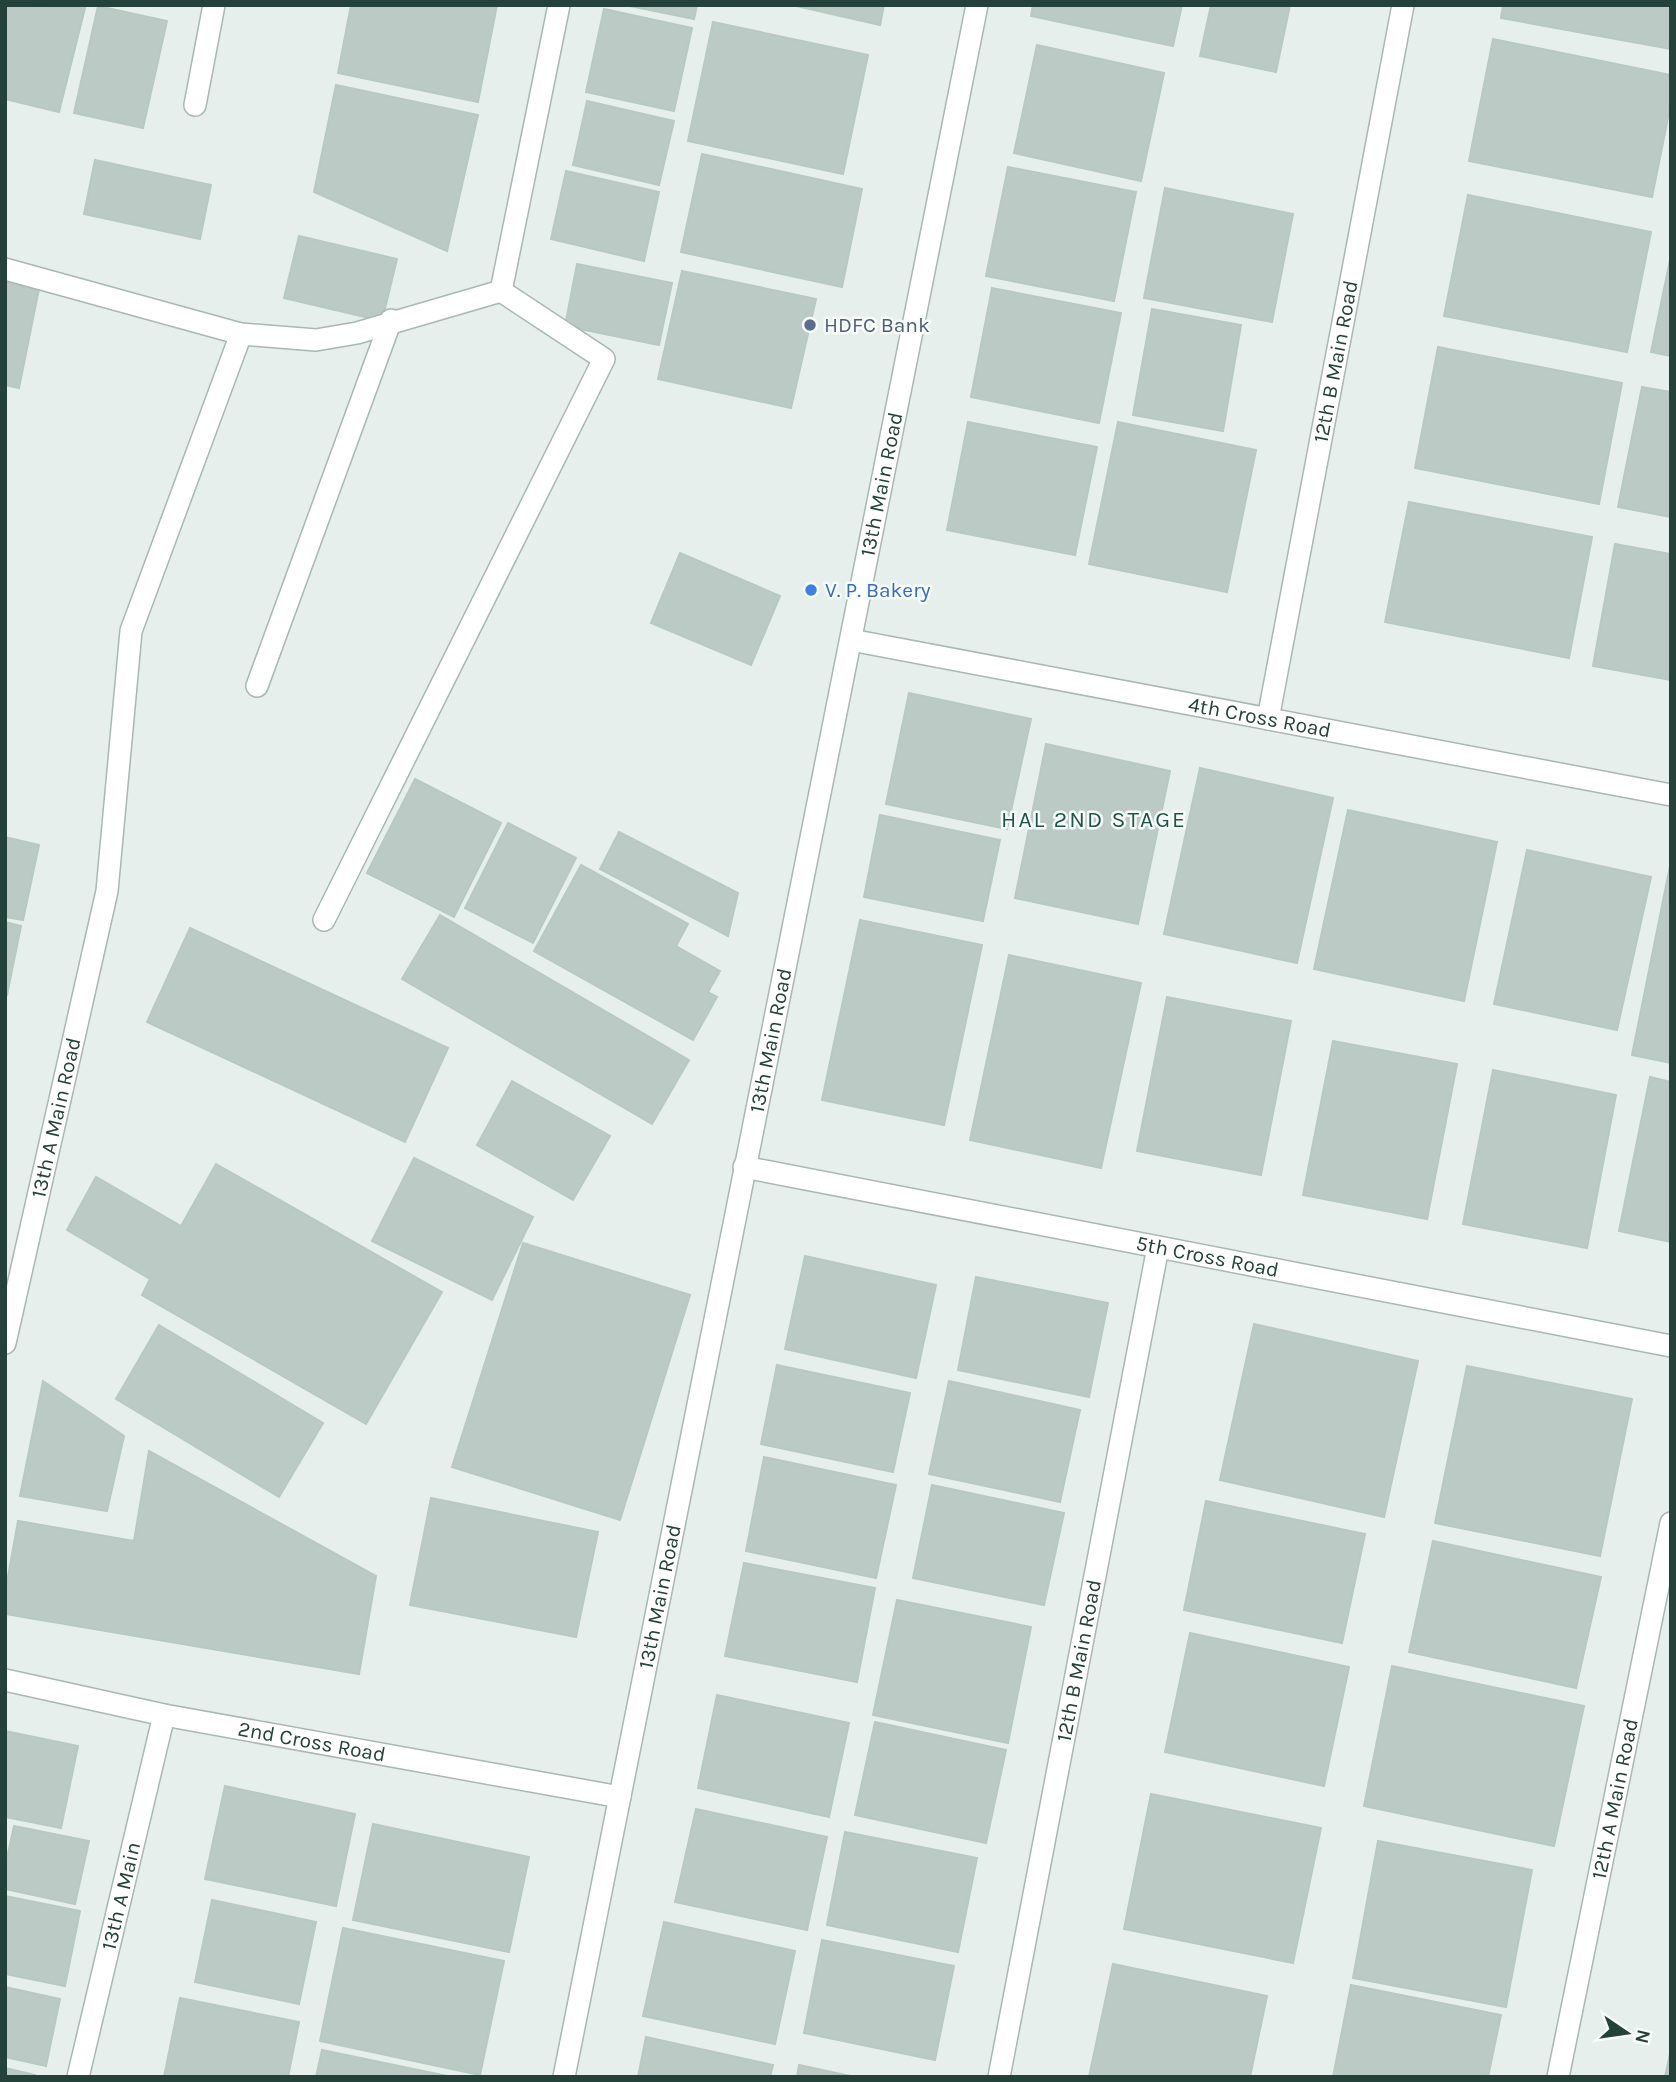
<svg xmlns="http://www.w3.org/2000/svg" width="1676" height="2082" viewBox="0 0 1676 2082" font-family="Karla,sans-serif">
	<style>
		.building { fill: #bbcac4; stroke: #b8c9c2; stroke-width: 2 }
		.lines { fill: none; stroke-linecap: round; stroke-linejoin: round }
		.minor-casing { stroke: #a8b8b2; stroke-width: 24 }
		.minor { stroke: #fff; stroke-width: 21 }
		.service-dot { fill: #5c6f8a; stroke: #f7fbf9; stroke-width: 2.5 }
		.shop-dot { fill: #3f7fe0; stroke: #f7fbf9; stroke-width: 2.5 }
		.labels { text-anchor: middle; stroke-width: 5; stroke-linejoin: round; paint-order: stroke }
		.service-label { font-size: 21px; fill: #4e5e75; stroke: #f7fbf9; text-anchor: start }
		.street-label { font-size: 21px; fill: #24423a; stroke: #f7fbf9 }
		.shop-label { font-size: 21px; fill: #366cbe; stroke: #f7fbf9; text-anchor: start }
		.neighbourhood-label { font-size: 23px; letter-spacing: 2px; fill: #1f5548; stroke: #f7fbf9 }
	</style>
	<rect width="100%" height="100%" fill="#e6efeb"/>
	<g class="building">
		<path d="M 5,5 L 85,8 L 59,112 L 5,99 Z"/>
		<path d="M 351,5 L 497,5 L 478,102 L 338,73 Z"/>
		<path d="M 625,5 L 697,5 L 694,19 Z"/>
		<path d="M 792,5 L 884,5 L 880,25 Z"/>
		<path d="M 1033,5 L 1182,5 L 1173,46 L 1031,16 Z"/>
		<path d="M 1211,5 L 1290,5 L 1276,72 L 1200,56 Z"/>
		<path d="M 1503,5 L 1671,5 L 1671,49 L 1501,18 Z"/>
		<path d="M 98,6 L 167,21 L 143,128 L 74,113 Z"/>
		<path d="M 604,9 L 692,28 L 674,111 L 586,92 Z"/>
		<path d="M 713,22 L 868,55 L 843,174 L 688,141 Z"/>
		<path d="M 1493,39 L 1671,75 L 1671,103 L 1652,197 L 1469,161 Z"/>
		<path d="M 1037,45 L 1164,73 L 1141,181 L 1014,153 Z"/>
		<path d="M 336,85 L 478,115 L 447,251 L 314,192 Z"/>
		<path d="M 587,101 L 674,121 L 659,185 L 573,165 Z"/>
		<path d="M 702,154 L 862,189 L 842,287 L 681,252 Z"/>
		<path d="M 95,160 L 211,185 L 200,239 L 84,214 Z"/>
		<path d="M 1008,167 L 1136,192 L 1114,301 L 986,276 Z"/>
		<path d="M 566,171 L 659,192 L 644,261 L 551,239 Z"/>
		<path d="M 1165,188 L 1293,214 L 1272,322 L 1144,298 Z"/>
		<path d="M 1468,195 L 1651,232 L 1627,352 L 1444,316 Z"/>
		<path d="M 299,236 L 397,259 L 382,321 L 284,298 Z"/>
		<path d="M 1671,255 L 1671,356 L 1651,352 Z"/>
		<path d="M 577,264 L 672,283 L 659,345 L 565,326 Z"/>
		<path d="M 682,271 L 816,299 L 791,408 L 658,379 Z"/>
		<path d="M 5,282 L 39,289 L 19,388 L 5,385 Z"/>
		<path d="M 992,288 L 1121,313 L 1099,423 L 971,397 Z"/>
		<path d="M 1152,309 L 1241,325 L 1223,431 L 1133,415 Z"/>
		<path d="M 1438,347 L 1622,383 L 1599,504 L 1415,468 Z"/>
		<path d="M 1642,387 L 1671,392 L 1671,517 L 1618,507 Z"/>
		<path d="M 968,422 L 1097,447 L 1075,555 L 947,530 Z"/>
		<path d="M 1118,422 L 1256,450 L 1227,592 L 1089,564 Z"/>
		<path d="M 1409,502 L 1592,537 L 1569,658 L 1385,622 Z"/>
		<path d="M 1615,544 L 1671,554 L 1671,680 L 1593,666 Z"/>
		<path d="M 680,553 L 780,596 L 751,665 L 651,623 Z"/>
		<path d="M 909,693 L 1031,719 L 1007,829 L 886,804 Z"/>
		<path d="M 1046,744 L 1170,771 L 1138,924 L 1015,898 Z"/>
		<path d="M 1200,768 L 1333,798 L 1297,963 L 1164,934 Z"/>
		<path d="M 415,779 L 501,823 L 454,917 L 367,873 Z"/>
		<path d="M 1348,810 L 1497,842 L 1464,1001 L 1314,969 Z"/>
		<path d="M 880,815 L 1000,840 L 983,921 L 864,897 Z"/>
		<path d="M 508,823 L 576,858 L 533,943 L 465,908 Z"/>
		<path d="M 619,832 L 738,893 L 728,936 L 600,869 Z"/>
		<path d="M 5,837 L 39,845 L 23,920 L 5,917 Z"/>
		<path d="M 1527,850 L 1651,877 L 1617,1030 L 1494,1004 Z"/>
		<path d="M 1671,861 L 1671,1063 L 1632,1055 Z"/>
		<path d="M 581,865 L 688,924 L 676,946 L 720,971 L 708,992 L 717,997 L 693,1040 L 534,951 Z"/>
		<path d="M 440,915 L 689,1060 L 652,1124 L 402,979 Z"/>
		<path d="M 860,920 L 982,945 L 944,1125 L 822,1100 Z"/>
		<path d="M 5,922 L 21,926 L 7,995 L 5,994 Z"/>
		<path d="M 190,928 L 448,1048 L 405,1142 L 147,1022 Z"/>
		<path d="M 1009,955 L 1141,983 L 1101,1168 L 970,1140 Z"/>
		<path d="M 1167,997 L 1291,1021 L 1261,1175 L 1137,1151 Z"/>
		<path d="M 1333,1041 L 1457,1064 L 1427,1219 L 1303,1195 Z"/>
		<path d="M 1493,1070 L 1616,1095 L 1587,1248 L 1463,1224 Z"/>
		<path d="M 1650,1077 L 1671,1082 L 1671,1242 L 1619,1231 Z"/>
		<path d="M 512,1081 L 610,1136 L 573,1200 L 477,1145 Z"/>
		<path d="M 414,1158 L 533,1217 L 492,1300 L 372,1241 Z"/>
		<path d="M 216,1164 L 442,1292 L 366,1424 L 142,1295 L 150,1279 L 67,1230 L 96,1177 L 181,1226 Z"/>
		<path d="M 523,1243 L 690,1295 L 620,1520 L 452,1467 Z"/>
		<path d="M 805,1256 L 936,1285 L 916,1378 L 785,1349 Z"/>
		<path d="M 976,1277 L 1108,1303 L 1089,1397 L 958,1370 Z"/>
		<path d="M 1254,1324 L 1418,1361 L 1384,1517 L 1220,1480 Z"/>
		<path d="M 159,1325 L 323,1423 L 279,1497 L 116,1399 Z"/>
		<path d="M 777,1365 L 910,1393 L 893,1472 L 761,1444 Z"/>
		<path d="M 1467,1366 L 1632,1399 L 1600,1556 L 1435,1523 Z"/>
		<path d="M 43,1381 L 124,1436 L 107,1511 L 20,1496 Z"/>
		<path d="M 949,1381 L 1080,1410 L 1060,1502 L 929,1474 Z"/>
		<path d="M 149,1451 L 376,1576 L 359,1674 L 5,1614 L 5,1593 L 18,1521 L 134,1541 Z"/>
		<path d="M 764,1457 L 896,1485 L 876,1578 L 746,1551 Z"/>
		<path d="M 932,1485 L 1064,1513 L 1044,1605 L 913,1578 Z"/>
		<path d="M 431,1498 L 598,1532 L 576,1637 L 410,1605 Z"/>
		<path d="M 1206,1501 L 1365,1534 L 1342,1643 L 1184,1610 Z"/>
		<path d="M 1433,1541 L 1601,1577 L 1576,1688 L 1409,1652 Z"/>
		<path d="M 744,1563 L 875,1588 L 857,1682 L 725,1656 Z"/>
		<path d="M 897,1600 L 1031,1627 L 1008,1743 L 873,1715 Z"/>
		<path d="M 1190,1633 L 1349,1667 L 1324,1786 L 1165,1752 Z"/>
		<path d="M 1392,1666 L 1584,1706 L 1554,1846 L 1364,1806 Z"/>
		<path d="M 717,1695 L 849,1723 L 829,1817 L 698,1788 Z"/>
		<path d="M 875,1722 L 1006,1750 L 986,1843 L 855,1815 Z"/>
		<path d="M 5,1731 L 78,1746 L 61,1828 L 5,1817 Z"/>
		<path d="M 225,1786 L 355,1814 L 336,1906 L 205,1879 Z"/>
		<path d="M 1151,1794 L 1321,1828 L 1293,1963 L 1124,1929 Z"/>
		<path d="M 696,1809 L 827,1837 L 807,1930 L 675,1902 Z"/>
		<path d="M 373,1824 L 529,1857 L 509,1952 L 353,1920 Z"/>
		<path d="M 14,1826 L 89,1841 L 75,1904 L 5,1889 L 5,1867 Z"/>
		<path d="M 845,1832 L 977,1858 L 958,1952 L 827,1925 Z"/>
		<path d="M 1378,1841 L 1532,1870 L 1506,2007 L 1353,1978 Z"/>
		<path d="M 5,1896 L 80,1911 L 65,1986 L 5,1974 Z"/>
		<path d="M 212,1900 L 316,1922 L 299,2004 L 195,1982 Z"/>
		<path d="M 664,1922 L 795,1951 L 775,2044 L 643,2016 Z"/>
		<path d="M 343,1928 L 504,1961 L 480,2075 L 320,2041 Z"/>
		<path d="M 822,1940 L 954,1966 L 935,2060 L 804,2033 Z"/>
		<path d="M 1113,1964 L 1267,1996 L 1250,2077 L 1089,2077 Z"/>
		<path d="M 1351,1985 L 1501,2015 L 1488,2077 L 1333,2077 Z"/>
		<path d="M 5,1987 L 60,1999 L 46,2066 L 5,2057 Z"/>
		<path d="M 180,1998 L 299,2022 L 288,2077 L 164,2077 Z"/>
		<path d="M 646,2037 L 773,2065 L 770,2077 L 638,2077 Z"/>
		<path d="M 1671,2049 L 1671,2077 L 1665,2077 Z"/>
		<path d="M 322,2050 L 452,2077 L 316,2077 Z"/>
		<path d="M 799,2065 L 855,2077 L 797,2077 Z"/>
		<path d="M 5,2068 L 35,2075 L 35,2077 L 5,2077 Z"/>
	</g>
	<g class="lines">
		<g class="minor-casing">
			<g id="minor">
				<path d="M 195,105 L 214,5"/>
				<path d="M 5,269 L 241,334 L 316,340 L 357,333 L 501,291 L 559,5"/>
				<path id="s1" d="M 851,640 L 1671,795"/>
				<path d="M 257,686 L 391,320"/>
				<path id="s2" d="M 1268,719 L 1403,5"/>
				<path d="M 324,920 L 604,359 L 501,291"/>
				<path id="s3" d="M 744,1167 L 1671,1346"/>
				<path id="s4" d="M 5,1343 L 107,891 L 131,631 L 241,334"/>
				<path id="s5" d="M 5,1680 L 164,1715 L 620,1797"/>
				<path id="s6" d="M 78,2077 L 164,1715"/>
				<path id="s7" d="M 564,2077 L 977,5"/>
				<path id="s8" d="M 999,2077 L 1158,1247"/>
				<path id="s9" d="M 1558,2077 L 1671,1523"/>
			</g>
		</g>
		<use href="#minor" class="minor"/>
	</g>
	<circle class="service-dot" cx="810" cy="325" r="7"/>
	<circle class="shop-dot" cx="811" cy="590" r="7"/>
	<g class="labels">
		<g class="service-label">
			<text x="824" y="332">HDFC Bank</text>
		</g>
		<g class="street-label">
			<text dy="7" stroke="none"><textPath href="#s2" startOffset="364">12th B Main Road</textPath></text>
			<text dy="7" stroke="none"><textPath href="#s7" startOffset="1624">13th Main Road</textPath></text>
			<text dy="7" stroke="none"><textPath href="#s1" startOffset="416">4th Cross Road</textPath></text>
			<text dy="7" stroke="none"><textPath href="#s7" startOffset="1057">13th Main Road</textPath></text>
			<text dy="7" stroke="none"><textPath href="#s4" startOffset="231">13th A Main Road</textPath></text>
			<text dy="7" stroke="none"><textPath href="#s3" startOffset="472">5th Cross Road</textPath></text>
			<text dy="7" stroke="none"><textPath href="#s7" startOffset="490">13th Main Road</textPath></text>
			<text dy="7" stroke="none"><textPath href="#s8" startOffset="424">12th B Main Road</textPath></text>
			<text dy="7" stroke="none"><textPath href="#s5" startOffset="313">2nd Cross Road</textPath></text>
			<text dy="7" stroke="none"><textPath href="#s9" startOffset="284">12th A Main Road</textPath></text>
			<text dy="7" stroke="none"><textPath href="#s6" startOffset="186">13th A Main</textPath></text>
		</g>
		<g class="shop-label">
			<text x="825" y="597">V. P. Bakery</text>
		</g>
		<g class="neighbourhood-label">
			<text x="1094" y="827">HAL 2ND STAGE</text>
		</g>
	</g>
	<rect width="1676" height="2082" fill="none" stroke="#24423a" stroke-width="14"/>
	<g transform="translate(1627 2033) rotate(103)" stroke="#f7fbf9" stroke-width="5" paint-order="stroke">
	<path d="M0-5L12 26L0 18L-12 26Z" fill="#24423a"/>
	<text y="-10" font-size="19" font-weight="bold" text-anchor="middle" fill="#24423a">N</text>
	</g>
</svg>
